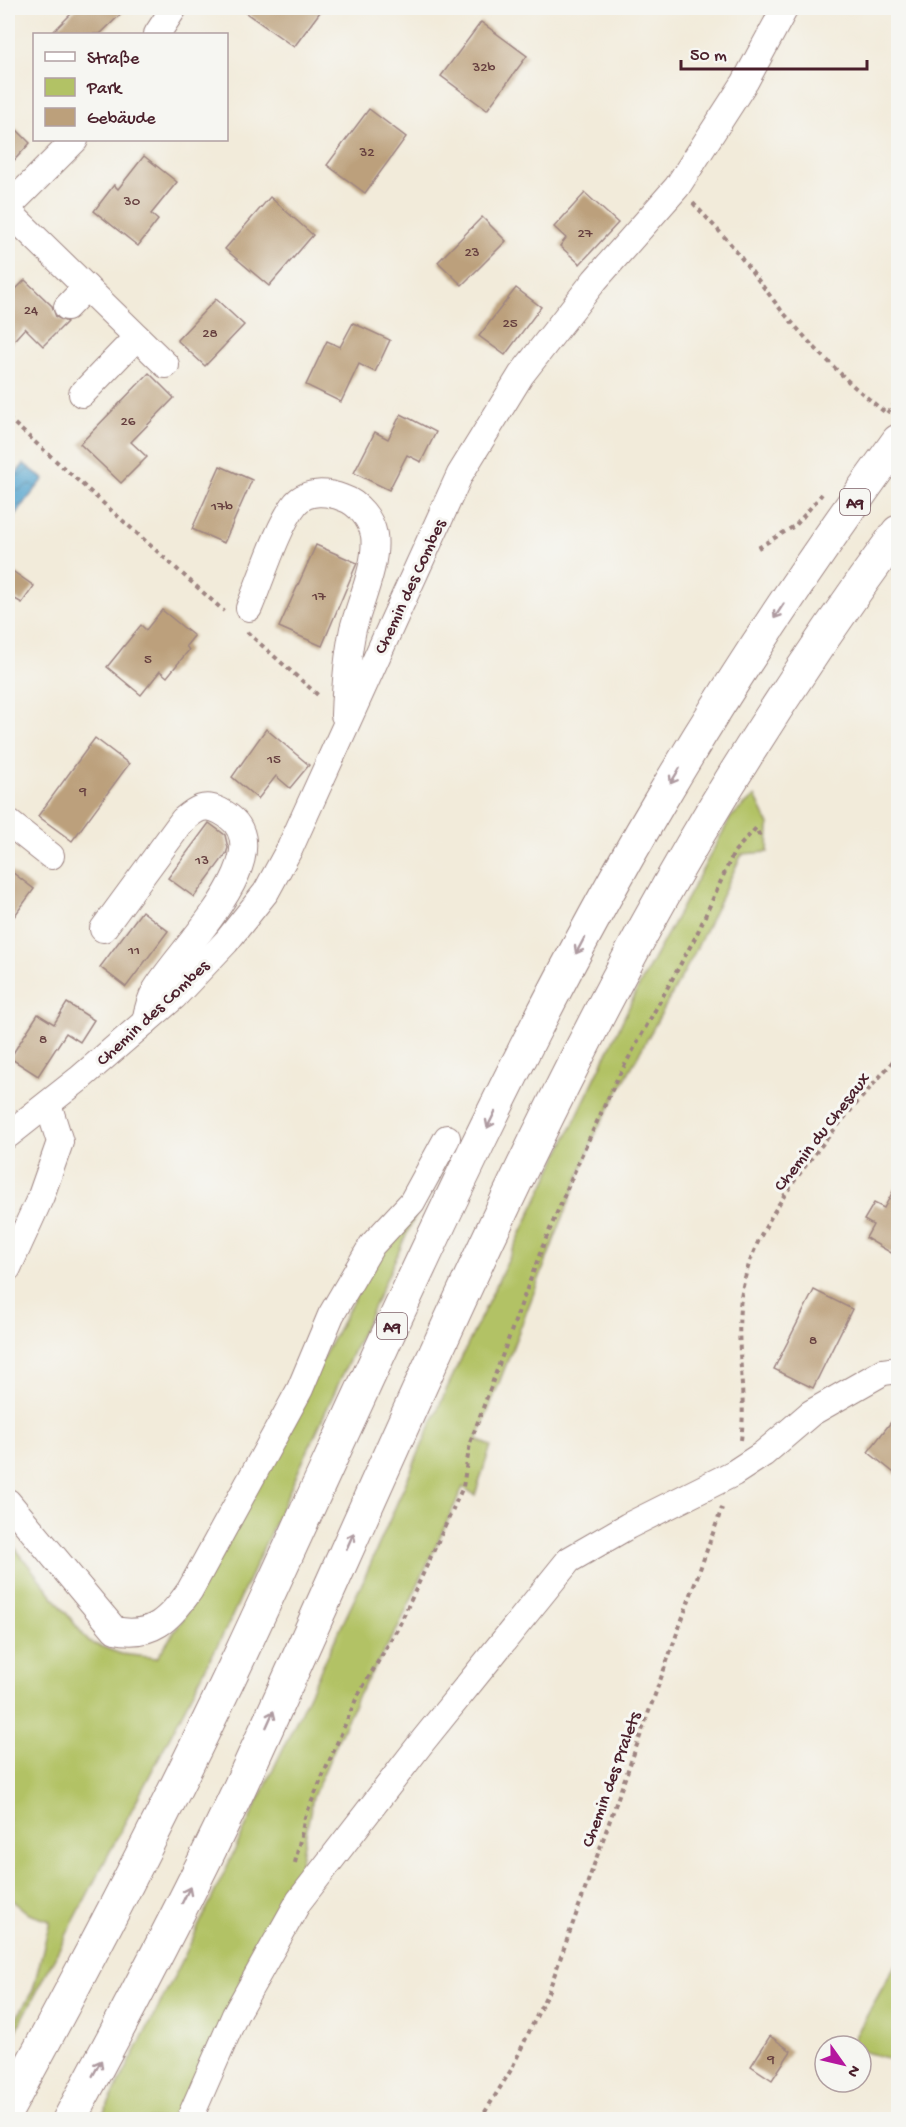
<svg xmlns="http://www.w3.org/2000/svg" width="906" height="2127" viewBox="0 0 906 2127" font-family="'Gochi Hand',sans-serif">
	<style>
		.green { fill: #b2c265; stroke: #7e7048; stroke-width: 1.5 }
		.water { fill: url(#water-waves); stroke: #4f627c; stroke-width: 1.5 }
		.building { fill: #bca07b }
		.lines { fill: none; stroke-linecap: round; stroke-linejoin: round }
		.minor-casing { stroke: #9e8582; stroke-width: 28 }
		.highway-casing { stroke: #9e8582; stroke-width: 35 }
		.path { stroke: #9e8582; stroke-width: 4; stroke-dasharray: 4.5 4.5; stroke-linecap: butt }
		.minor { stroke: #fff; stroke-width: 26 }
		.highway { stroke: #fff; stroke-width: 33 }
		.oneway { stroke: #ae9aa0 }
		.labels { text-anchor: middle; stroke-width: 6; stroke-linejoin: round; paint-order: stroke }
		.number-label { font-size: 15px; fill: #663f3f }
		.shield { fill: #f6f6f2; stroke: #7e6067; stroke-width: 1.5 }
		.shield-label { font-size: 16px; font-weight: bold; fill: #4a1f2b }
		.street-label { font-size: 18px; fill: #4a1f2b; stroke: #f6f6f2 }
	</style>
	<defs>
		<pattern id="water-waves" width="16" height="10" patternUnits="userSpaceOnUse" patternTransform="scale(1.5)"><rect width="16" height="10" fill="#54a4ce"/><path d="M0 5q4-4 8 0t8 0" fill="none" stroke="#4885a7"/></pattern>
	</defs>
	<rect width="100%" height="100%" fill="#f6f6f2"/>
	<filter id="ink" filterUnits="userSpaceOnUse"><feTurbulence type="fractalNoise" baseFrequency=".0167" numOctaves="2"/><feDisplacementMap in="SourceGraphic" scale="12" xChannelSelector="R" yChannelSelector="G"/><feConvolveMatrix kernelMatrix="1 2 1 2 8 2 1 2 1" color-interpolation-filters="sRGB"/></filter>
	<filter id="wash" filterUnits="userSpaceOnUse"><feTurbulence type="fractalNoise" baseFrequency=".008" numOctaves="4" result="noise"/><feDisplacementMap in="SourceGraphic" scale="24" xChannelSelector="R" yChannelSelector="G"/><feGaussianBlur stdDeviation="1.35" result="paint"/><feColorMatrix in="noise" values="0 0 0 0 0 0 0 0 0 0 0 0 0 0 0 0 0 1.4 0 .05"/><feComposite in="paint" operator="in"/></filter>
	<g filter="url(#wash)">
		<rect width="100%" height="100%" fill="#f2ebda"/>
		<g class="green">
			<path d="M 755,796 L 769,825 L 768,852 L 742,854 L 693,956 L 596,1132 L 477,1440 L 491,1446 L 475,1495 L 463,1487 L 398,1628 L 357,1697 L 313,1797 L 299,1870 L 284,1892 L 299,1901 L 189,2119 L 100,2120 L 181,1963 L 271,1774 L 363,1581 L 447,1388 L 639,986 L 731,817 Z"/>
			<path d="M 416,1214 L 228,1625 L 8,2047 L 8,2033 L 33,1990 L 50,1921 L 29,1914 L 8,1897 L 8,1539 L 89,1642 L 121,1654 L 157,1658 L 190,1608 L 377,1256 Z"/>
			<path d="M 898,1960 L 898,2061 L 861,2051 L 861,2046 L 851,2044 Z"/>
		</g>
		<path class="water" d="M 24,464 L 44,479 L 13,517 L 8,512 L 8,484 Z"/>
		<g id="blocks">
			<g class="building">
				<path d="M 77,8 L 127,8 L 100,34 L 51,34 Z"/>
				<path d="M 239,8 L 323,8 L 294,47 Z"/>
				<path d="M 481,22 L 527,56 L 487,110 L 441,76 Z"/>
				<path d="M 369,109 L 406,137 L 365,193 L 327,165 Z"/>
				<path d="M 8,121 L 30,143 L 8,167 Z"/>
				<path d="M 144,156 L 177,182 L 151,214 L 158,220 L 138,246 L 94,211 L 114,185 L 118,189 Z"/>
				<path d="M 585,193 L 618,223 L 580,264 L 560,246 L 566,238 L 554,227 Z"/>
				<path d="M 270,197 L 313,235 L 269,286 L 225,249 Z"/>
				<path d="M 482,217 L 506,241 L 462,285 L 438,262 Z"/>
				<path d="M 25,280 L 52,306 L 56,317 L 67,322 L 43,346 L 25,328 L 8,347 L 8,297 Z"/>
				<path d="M 516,288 L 541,307 L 505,355 L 479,336 Z"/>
				<path d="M 216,299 L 244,325 L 205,366 L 177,340 Z"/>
				<path d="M 353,323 L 390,340 L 375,372 L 359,364 L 341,402 L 306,385 L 327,341 L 340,347 Z"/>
				<path d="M 149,373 L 174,398 L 131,442 L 147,457 L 121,483 L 80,444 Z"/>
				<path d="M 401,414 L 436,432 L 421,462 L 407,455 L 389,490 L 354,473 L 375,432 L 388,439 Z"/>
				<path d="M 220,466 L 252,480 L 224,543 L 192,529 Z"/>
				<path d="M 316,545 L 357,563 L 322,646 L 279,627 Z"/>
				<path d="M 8,568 L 34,586 L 22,603 L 8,595 Z"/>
				<path d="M 162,610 L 194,636 L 186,646 L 189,650 L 167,677 L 160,671 L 141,695 L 107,667 L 141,625 L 146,630 Z"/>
				<path d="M 266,729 L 309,765 L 290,788 L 276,776 L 258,799 L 232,777 Z"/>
				<path d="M 95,738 L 129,764 L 72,841 L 38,816 Z"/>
				<path d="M 209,823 L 225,835 L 228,848 L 226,854 L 194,897 L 168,878 Z"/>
				<path d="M 8,869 L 34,889 L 8,925 Z"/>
				<path d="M 142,911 L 168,931 L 126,987 L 100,967 Z"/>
				<path d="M 67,1003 L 94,1020 L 80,1042 L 66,1033 L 38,1076 L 10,1058 L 38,1014 L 54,1024 Z"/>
				<path d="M 898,1182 L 898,1257 L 866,1238 L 873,1225 L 864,1220 L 874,1203 L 884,1208 Z"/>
				<path d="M 814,1290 L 852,1309 L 813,1388 L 774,1369 Z"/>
				<path d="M 898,1413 L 898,1476 L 868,1452 Z"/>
				<path d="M 770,2036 L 791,2051 L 772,2080 L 751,2066 Z"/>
			</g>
		</g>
	</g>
	<g filter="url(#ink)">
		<use href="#blocks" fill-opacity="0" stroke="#9e8582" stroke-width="1.5"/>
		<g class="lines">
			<g class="minor-casing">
				<g id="minor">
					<path d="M 157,34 L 174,8"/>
					<path d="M 8,207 L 75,140"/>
					<path d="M 8,211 L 166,365"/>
					<path d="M 67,307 L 86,287"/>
					<path d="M 82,394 L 137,337"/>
					<path d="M 249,608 C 261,580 278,525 296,503 C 308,490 328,492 343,498 C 358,503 371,519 374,535 C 378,563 360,602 353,629 C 347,658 345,686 344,715"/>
					<path d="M 8,822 L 51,856"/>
					<path d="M 103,929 L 183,820 C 196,809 204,803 220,811 C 292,847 176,952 155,991 C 149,1001 147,1011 145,1022"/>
					<path d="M 8,1135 L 79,1079 L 174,997 L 226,942 L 266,892 L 290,848 L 460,474 L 521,375 L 595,280 L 677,187 L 745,82 L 785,8"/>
					<path d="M 8,1268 L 41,1196 L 60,1142 L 48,1104"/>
					<path d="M 8,1502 L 115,1630 C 152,1638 170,1619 190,1590 L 300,1389 L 331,1315 L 372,1245 L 412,1202 L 447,1138"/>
					<path d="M 189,2120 L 235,2015 L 299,1901 L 422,1742 L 569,1560 L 628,1526 L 734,1473 L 763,1454 L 811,1413 L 883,1372 L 898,1370"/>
				</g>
			</g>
			<g class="highway-casing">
				<g id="highway">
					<path d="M 8,2108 C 90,1958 169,1806 242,1651 C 375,1367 498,1076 657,806 C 731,680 812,559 898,441"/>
					<path d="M 69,2120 C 128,2011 186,1902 238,1791 C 371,1502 493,1206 646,926 C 721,789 806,658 898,532"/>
				</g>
			</g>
			<g class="path">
				<path d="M 693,203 L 729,242 L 781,310 L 811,344 L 851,384 L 887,414"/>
				<path d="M 887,413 L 898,400"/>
				<path d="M 8,418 L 224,611"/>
				<path d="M 758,548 L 796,525 L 822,494"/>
				<path d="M 247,632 L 320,697"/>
				<path d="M 741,1440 C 747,1394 735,1345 741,1298 C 752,1211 844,1121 898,1055"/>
				<path d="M 295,1863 L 305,1817 L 357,1697 L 398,1628 L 463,1487 L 470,1443 L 542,1248 L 581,1156 L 616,1081 L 696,936 L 734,852 L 756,828 L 760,837"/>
				<path d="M 480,2120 L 511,2070 L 549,1990 L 722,1508"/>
			</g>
			<use href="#minor" class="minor"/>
			<use href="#highway" class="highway"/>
		</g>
		<defs><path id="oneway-shaft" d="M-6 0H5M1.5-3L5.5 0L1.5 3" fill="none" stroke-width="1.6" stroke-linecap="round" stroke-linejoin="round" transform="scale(1.5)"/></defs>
		<g class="oneway">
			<use href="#oneway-shaft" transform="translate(779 611) rotate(123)"/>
			<use href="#oneway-shaft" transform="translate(675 776) rotate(121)"/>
			<use href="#oneway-shaft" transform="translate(580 946) rotate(118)"/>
			<use href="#oneway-shaft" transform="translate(491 1120) rotate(116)"/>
			<use href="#oneway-shaft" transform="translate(350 1541) rotate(-66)"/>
			<use href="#oneway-shaft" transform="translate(270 1719) rotate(-66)"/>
			<use href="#oneway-shaft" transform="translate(186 1895) rotate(-64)"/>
			<use href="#oneway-shaft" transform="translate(97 2068) rotate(-61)"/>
		</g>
	</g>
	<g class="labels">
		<g class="number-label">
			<text x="484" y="71">32b</text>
			<text x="367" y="156">32</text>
			<text x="132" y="205">30</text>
			<text x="585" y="237">27</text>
			<text x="472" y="256">23</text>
			<text x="31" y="314">24</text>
			<text x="510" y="327">25</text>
			<text x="210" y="337">28</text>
			<text x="128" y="425">26</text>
			<text x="222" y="510">17b</text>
			<text x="319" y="600">17</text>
			<text x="148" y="663">5</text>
			<text x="274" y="763">15</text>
			<text x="83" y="795">9</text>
			<text x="202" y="864">13</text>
			<text x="134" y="954">11</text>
			<text x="43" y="1043">8</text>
			<text x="813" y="1344">8</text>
			<text x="771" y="2063">9</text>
		</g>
		<g class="shield">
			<rect x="840" y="489" width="30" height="26" rx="4.5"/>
			<rect x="377" y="1313" width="30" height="26" rx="4.5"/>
		</g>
		<g class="shield-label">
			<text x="855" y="508">A9</text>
			<text x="392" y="1332">A9</text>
		</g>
		<g class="street-label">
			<text transform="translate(409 586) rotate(-65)" y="6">Chemin des Combes</text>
			<text transform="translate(152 1012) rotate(-43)" y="6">Chemin des Combes</text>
			<text transform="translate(821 1131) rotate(-52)" y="6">Chemin du Chesaux</text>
			<text transform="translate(610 1779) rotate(-70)" y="6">Chemin des Pralets</text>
		</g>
	</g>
	<rect width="906" height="2127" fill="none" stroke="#f6f6f2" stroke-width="30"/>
	<rect x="33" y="33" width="195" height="108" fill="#f6f6f2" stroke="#b1a0a2" stroke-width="1.5"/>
	<rect x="45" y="52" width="30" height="9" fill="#ffffff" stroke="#b1a0a2" stroke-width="1.5"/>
	<text x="87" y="63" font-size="18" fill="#4a1f2b">Straße</text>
	<rect x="45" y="78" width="30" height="18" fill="#b2c265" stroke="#b1a0a2" stroke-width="1.5"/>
	<text x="87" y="93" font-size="18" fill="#4a1f2b">Park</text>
	<rect x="45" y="108" width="30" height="18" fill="#bca07b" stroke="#b1a0a2" stroke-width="1.5"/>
	<text x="87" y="123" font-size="18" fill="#4a1f2b">Gebäude</text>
	<g transform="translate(843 2064) rotate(124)"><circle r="28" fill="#f6f6f2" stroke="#b1a0a2" stroke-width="1.5"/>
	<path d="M0-4.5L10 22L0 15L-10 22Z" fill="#b5179e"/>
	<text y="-9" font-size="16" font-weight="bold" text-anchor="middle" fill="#4a1f2b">N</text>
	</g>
	<path d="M681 60v9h186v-9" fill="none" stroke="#4a1f2b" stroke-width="3"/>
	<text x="690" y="60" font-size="18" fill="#4a1f2b" stroke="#f6f6f2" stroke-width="4.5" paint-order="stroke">50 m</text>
</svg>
